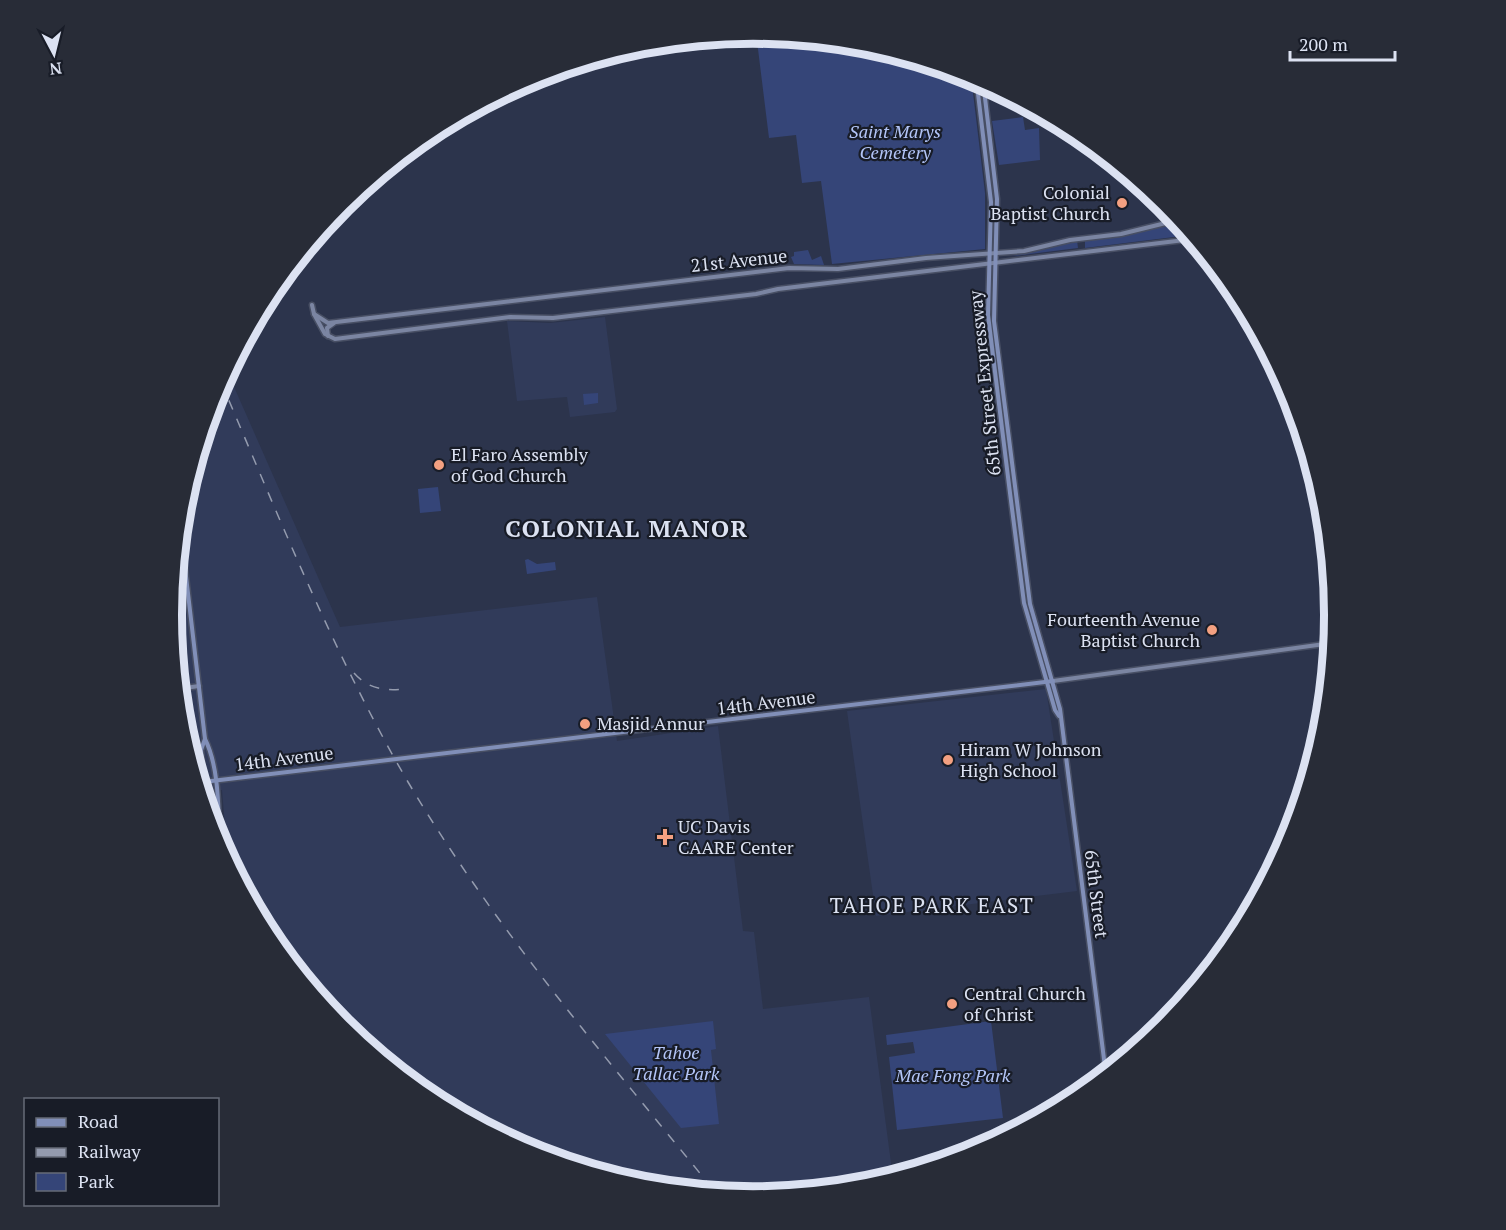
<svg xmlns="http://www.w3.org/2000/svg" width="1506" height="1230" viewBox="0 0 1506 1230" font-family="'PT Serif',serif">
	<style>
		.built { fill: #313b5a }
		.green { fill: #354578 }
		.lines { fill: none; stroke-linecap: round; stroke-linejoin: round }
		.tertiary-casing { stroke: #484f64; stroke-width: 7 }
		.secondary-casing { stroke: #484f64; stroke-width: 7 }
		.tertiary { stroke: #7b85a2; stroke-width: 4 }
		.secondary { stroke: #818fb8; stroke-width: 4 }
		.rail { stroke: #949bae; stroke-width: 1.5; stroke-dasharray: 10 10; stroke-linecap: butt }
		.poi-dot { fill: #f3a081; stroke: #181c27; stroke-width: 2 }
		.labels { text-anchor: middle; stroke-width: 4.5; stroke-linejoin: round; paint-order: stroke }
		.park-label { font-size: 18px; font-style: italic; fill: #b3c5f8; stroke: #181c27 }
		.poi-label { font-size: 18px; fill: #dce2f2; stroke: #181c27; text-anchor: start }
		.street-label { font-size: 18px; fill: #dce2f2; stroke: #181c27 }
		.quarter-label { font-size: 21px; letter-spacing: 1.5px; fill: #dce2f2; stroke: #181c27 }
		.district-label { font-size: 24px; font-weight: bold; letter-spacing: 1.5px; fill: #dce2f2; stroke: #181c27 }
		.rim { fill: none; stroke: #dce2f2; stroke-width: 8 }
	</style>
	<rect width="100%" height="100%" fill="#2c344c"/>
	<g class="built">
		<path d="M 605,317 L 617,409 L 615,412 L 570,417 L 567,397 L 517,401 L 507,321 L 550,323 Z"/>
		<path d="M 227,371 L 340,627 L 597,597 L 617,741 L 718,726 L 743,931 L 754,932 L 763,1009 L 869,997 L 893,1178 L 866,1186 L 753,1197 L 639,1186 L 530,1153 L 429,1099 L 341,1026 L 269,938 L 228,862 L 222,790 L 202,793 L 182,728 L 171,615 L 182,501 L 215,392 Z"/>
		<path d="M 1046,689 L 1077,891 L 876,916 L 847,711 Z"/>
	</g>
	<g class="green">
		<path d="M 756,33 L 867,44 L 971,76 L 985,193 L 985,249 L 832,264 L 821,181 L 802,183 L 796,135 L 769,138 Z"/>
		<path d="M 1023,117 L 1025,130 L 1039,128 L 1040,160 L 999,165 L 992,121 Z"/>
		<path d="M 1180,222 L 1190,235 L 1085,248 L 1085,240 Z"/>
		<path d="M 1077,240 L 1078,248 L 1013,256 L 1069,241 Z"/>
		<path d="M 808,250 L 812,260 L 821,256 L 824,265 L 794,264 L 791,257 L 794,256 L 794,252 Z"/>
		<path d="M 598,393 L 598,403 L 584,405 L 583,394 Z"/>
		<path d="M 438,487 L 441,511 L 420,513 L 418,489 Z"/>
		<path d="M 528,559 L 537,564 L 555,562 L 556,570 L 527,574 L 525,560 Z"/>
		<path d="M 713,1021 L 716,1049 L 711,1050 L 719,1124 L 681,1128 L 605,1034 Z"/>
		<path d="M 991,1021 L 1003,1118 L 897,1130 L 889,1057 L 915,1053 L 913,1042 L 887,1045 L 886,1035 Z"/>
	</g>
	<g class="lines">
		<g class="tertiary-casing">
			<g id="tertiary">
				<path d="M 312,305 L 314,314 L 328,323 L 789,268 L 838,269 L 926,258 L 1024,251 L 1070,240 L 1121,234 L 1178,220"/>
				<path d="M 314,314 L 325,334 L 335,339 L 510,317 L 553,318 L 756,294 L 778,289 L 1193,239"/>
				<path d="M 328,336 L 327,328 L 334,323"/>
				<path d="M 1053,681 L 1332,643"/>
				<path d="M 178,689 L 199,686"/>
			</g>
		</g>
		<g class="secondary-casing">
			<g id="secondary">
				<path d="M 976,77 L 991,202 L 988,315 L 1009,485 L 1024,603 L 1055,710 L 1059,716"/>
				<path d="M 983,81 L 997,199 L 994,321 L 1030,604 L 1060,709 L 1106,1075"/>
				<path d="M 180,525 L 205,739 C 220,769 218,813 220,847"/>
				<path d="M 205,739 L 201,750 L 206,807"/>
				<path d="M 203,782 L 1053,681"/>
			</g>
		</g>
		<use href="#tertiary" class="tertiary"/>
		<use href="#secondary" class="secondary"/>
		<g class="rail">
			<path d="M 221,382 C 279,517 334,655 408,782 C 496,930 608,1060 716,1193"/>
			<path d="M 354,673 C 368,689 384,691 405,689"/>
		</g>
	</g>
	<g class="poi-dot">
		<circle cx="1122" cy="203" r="6"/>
		<circle cx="439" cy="465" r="6"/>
		<circle cx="1212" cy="630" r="6"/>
		<circle cx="585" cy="724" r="6"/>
		<circle cx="948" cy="760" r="6"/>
		<path d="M662 828h6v6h6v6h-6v6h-6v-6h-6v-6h6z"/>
		<circle cx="952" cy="1004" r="6"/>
	</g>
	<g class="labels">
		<g class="park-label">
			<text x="895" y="138">Saint Marys<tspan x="895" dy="21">Cemetery</tspan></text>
			<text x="676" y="1059">Tahoe<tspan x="676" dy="21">Tallac Park</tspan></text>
			<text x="953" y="1082">Mae Fong Park</text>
		</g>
		<g class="poi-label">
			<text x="1110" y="199" text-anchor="end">Colonial<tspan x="1110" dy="21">Baptist Church</tspan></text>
			<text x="451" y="461">El Faro Assembly<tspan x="451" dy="21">of God Church</tspan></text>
			<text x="1200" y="626" text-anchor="end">Fourteenth Avenue<tspan x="1200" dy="21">Baptist Church</tspan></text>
			<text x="597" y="730">Masjid Annur</text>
			<text x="960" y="756">Hiram W Johnson<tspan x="960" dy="21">High School</tspan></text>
			<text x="678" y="833">UC Davis<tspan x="678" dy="21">CAARE Center</tspan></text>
			<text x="964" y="1000">Central Church<tspan x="964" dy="21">of Christ</tspan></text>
		</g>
		<g class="street-label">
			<text transform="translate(739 261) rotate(-6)" y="6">21st Avenue</text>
			<text transform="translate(985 383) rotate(-96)" y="6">65th Street Expressway</text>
			<text transform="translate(766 703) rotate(-7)" y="6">14th Avenue</text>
			<text transform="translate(284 759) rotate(-7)" y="6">14th Avenue</text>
			<text transform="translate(1096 894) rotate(83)" y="6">65th Street</text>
		</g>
		<g class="quarter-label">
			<text x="932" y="913">TAHOE PARK EAST</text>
		</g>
		<g class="district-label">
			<text x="627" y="537">COLONIAL MANOR</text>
		</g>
	</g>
	<path d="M0 0H1506V1230H0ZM182 615a571 571 0 1 1 1142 0a571 571 0 1 1-1142 0Z" fill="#282c37" fill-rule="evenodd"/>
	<path class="rim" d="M182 615a571 571 0 1 1 1142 0a571 571 0 1 1-1142 0Z"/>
	<rect x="24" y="1098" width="195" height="108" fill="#181c27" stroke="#666b78" stroke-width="1.5"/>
	<rect x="36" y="1118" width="30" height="9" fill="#818fb8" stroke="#666b78" stroke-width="1.5"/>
	<text x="78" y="1128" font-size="18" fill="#dce2f2">Road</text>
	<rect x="36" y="1148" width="30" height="9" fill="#949bae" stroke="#666b78" stroke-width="1.5"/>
	<text x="78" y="1158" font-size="18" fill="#dce2f2">Railway</text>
	<rect x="36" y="1173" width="30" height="18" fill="#354578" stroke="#666b78" stroke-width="1.5"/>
	<text x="78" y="1188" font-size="18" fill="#dce2f2">Park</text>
	<g transform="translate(54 54) rotate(173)" stroke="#181c27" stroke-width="4.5" paint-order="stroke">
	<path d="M0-4.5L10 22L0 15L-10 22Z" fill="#dce2f2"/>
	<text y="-9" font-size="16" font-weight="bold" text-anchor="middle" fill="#dce2f2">N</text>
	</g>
	<path d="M1290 51v9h105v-9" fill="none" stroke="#dce2f2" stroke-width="3"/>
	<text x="1299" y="51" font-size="18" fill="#dce2f2" stroke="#181c27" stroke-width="4.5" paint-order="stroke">200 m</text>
</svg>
